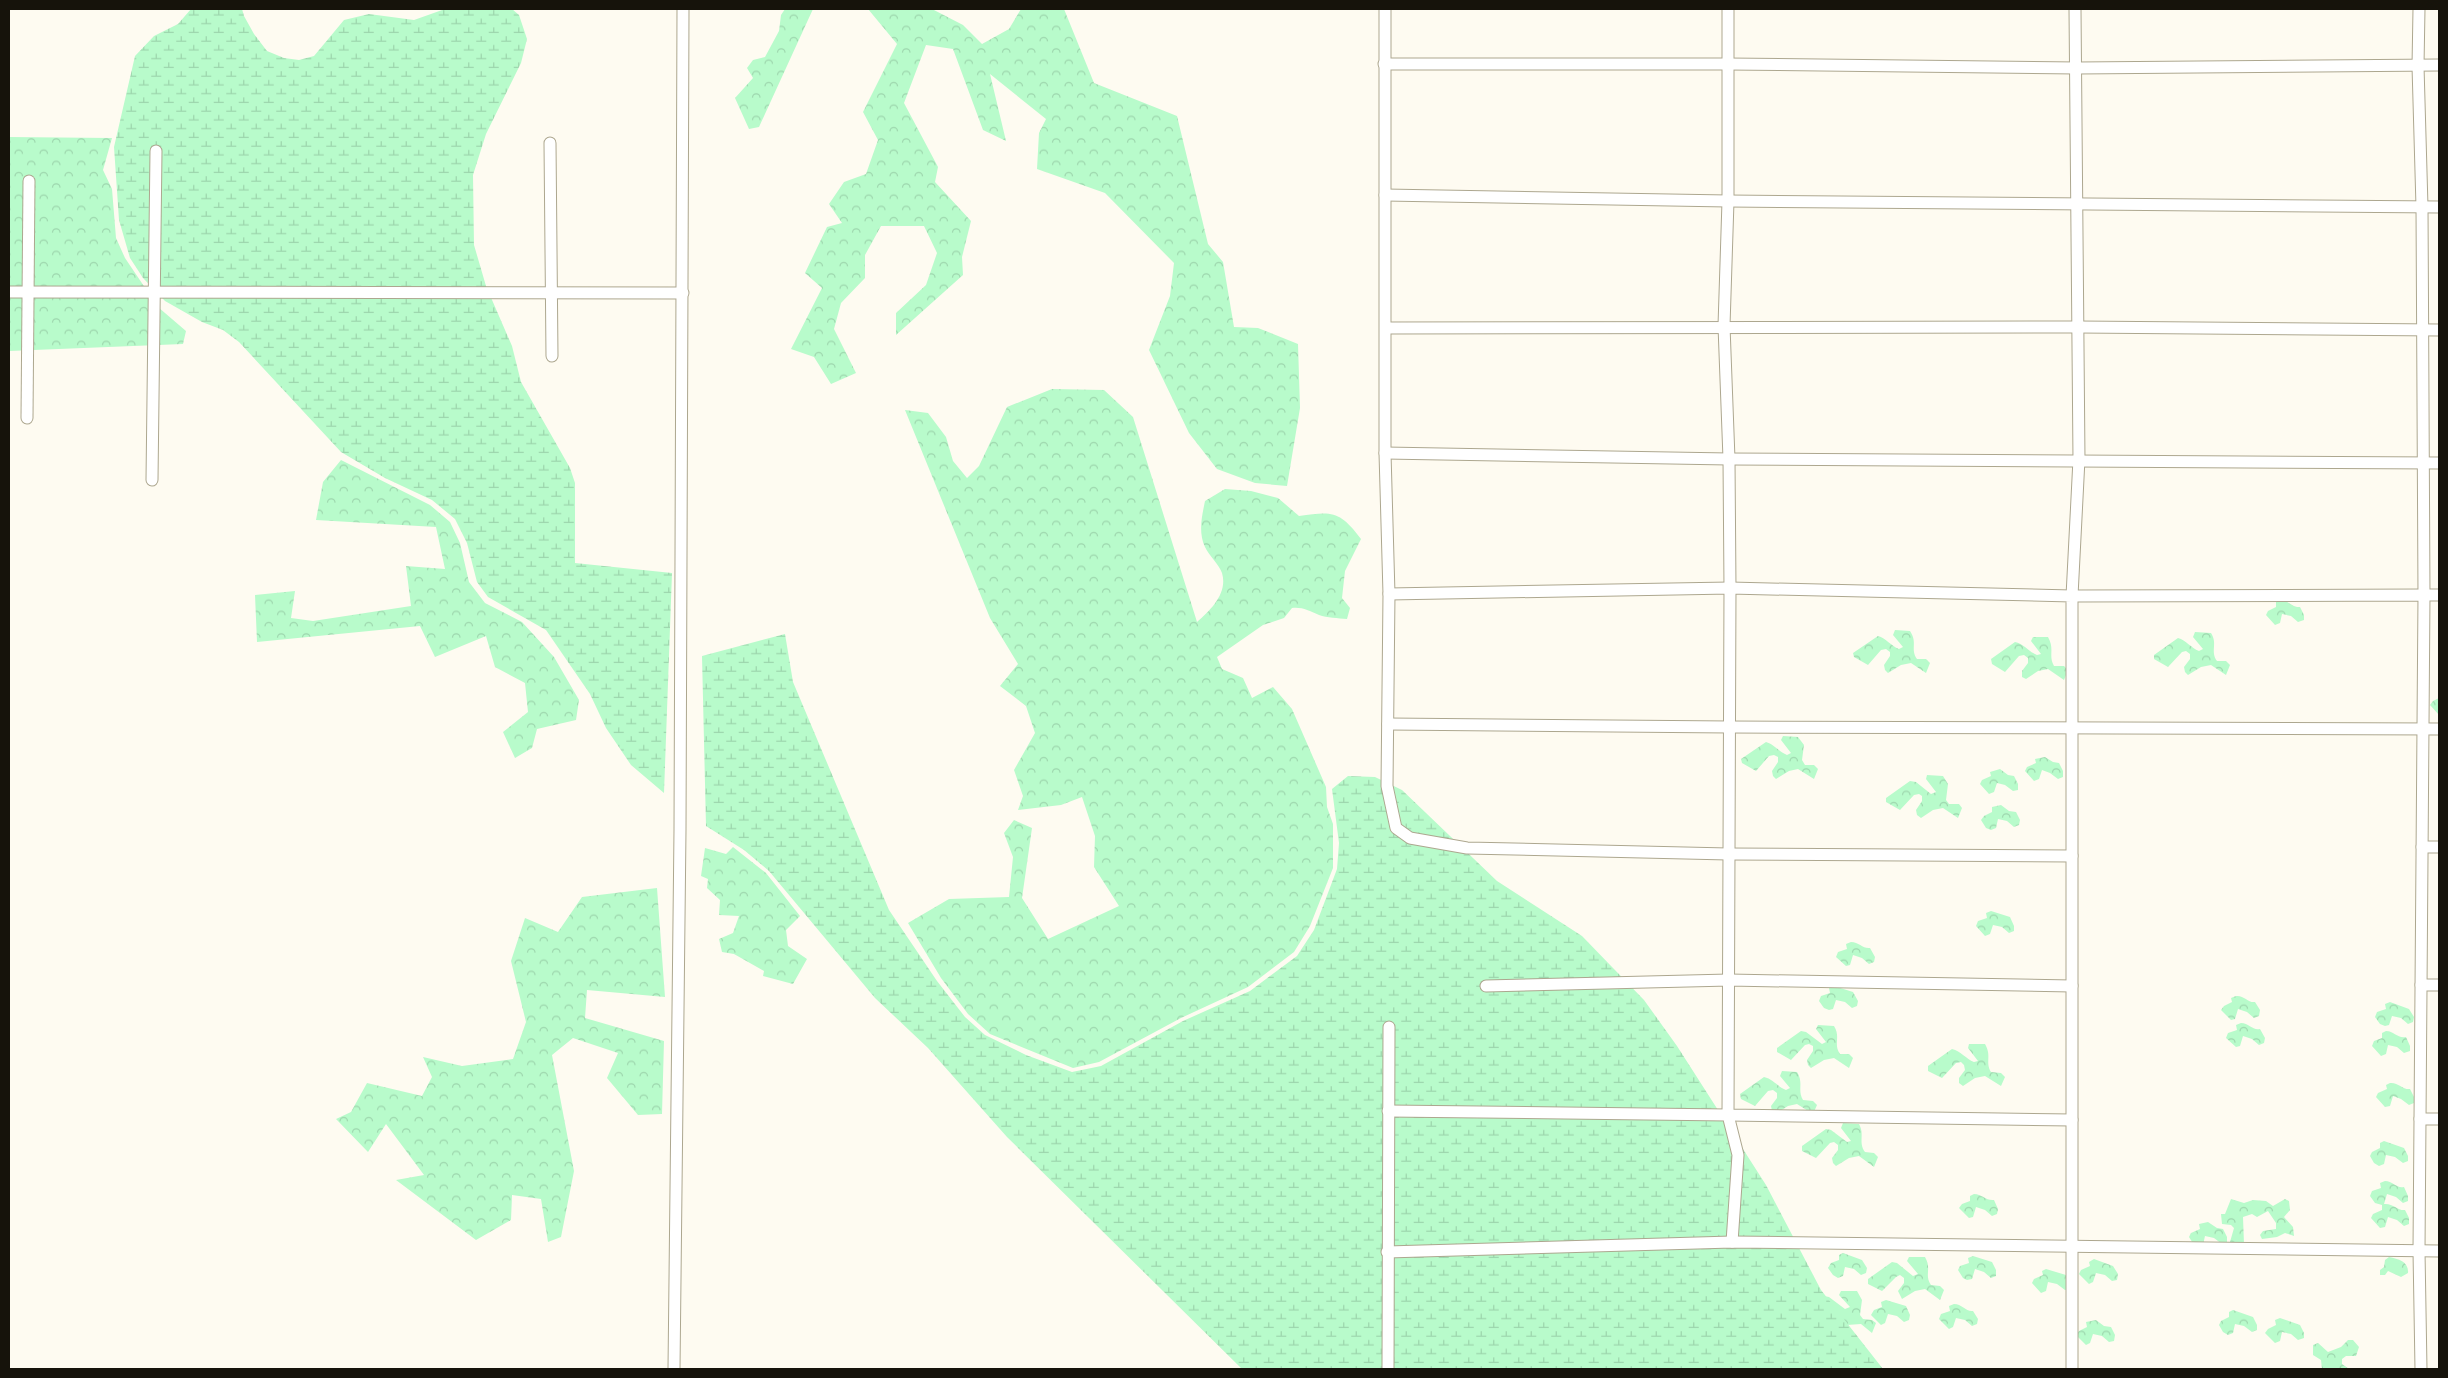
<svg xmlns="http://www.w3.org/2000/svg" width="2448" height="1378" viewBox="0 0 2448 1378" font-family="'Noto Sans',sans-serif">
	<style>
		.forest { fill: url(#forest-crowns) }
		.wetland { fill: url(#wetland-marsh) }
		.lines { fill: none; stroke-linecap: round; stroke-linejoin: round }
		.minor-casing { stroke: #ada78f; stroke-width: 13 }
		.minor { stroke: #fff; stroke-width: 11 }
	</style>
	<defs>
		<pattern id="forest-crowns" width="20" height="18" patternUnits="userSpaceOnUse" patternTransform="scale(1.25)"><rect width="20" height="18" fill="#b8fbcb"/><path d="M2 6a3 3 0 1 1 6 0M12 15a3 3 0 1 1 6 0" fill="none" stroke="#9dd6ad"/></pattern>
		<pattern id="wetland-marsh" width="20" height="14" patternUnits="userSpaceOnUse" patternTransform="scale(1.25)"><rect width="20" height="14" fill="#b8fbcb"/><path d="M1 5h8M5 5V1M11 12h8M15 12V8" fill="none" stroke="#9dd6ad"/></pattern>
	</defs>
	<rect width="100%" height="100%" fill="#fefbf1"/>
	<g class="forest">
		<path d="M 785,9 L 813,9 L 759,127 L 749,129 L 735,98 L 753,78 L 747,68 L 753,60 L 765,57 L 779,31 L 781,15 Z"/>
		<path d="M 868,9 L 932,9 L 963,25 L 982,44 L 1009,29 L 1021,9 L 1064,9 L 1094,83 L 1177,116 L 1208,244 L 1223,262 L 1234,327 L 1258,328 L 1298,344 L 1300,408 L 1287,486 L 1255,483 L 1217,469 L 1189,433 L 1149,350 L 1170,296 L 1174,263 L 1105,193 L 1037,169 L 1039,133 L 1046,119 L 990,74 L 1006,141 L 983,130 L 953,49 L 926,45 L 904,103 L 938,167 L 935,182 L 971,221 L 962,257 L 963,275 L 896,335 L 896,313 L 926,285 L 937,253 L 924,226 L 881,226 L 865,255 L 865,278 L 841,303 L 834,329 L 856,373 L 831,384 L 814,357 L 791,349 L 822,288 L 805,273 L 827,227 L 842,223 L 829,204 L 844,182 L 866,174 L 878,140 L 863,112 L 897,44 Z"/>
		<path d="M 9,137 L 112,138 L 103,170 L 112,189 L 116,238 L 125,258 L 158,307 L 186,331 L 183,344 L 9,351 Z"/>
		<path d="M 1052,389 L 1104,390 L 1133,417 L 1197,622 C 1211,610 1228,593 1222,573 C 1219,564 1209,556 1205,547 C 1198,532 1202,516 1205,501 L 1225,489 L 1251,491 L 1278,498 L 1299,516 C 1333,511 1340,511 1361,539 L 1345,571 L 1342,598 L 1350,608 L 1347,619 C 1338,618 1327,618 1319,615 C 1309,611 1303,607 1292,608 L 1284,618 L 1263,625 L 1217,657 L 1222,669 L 1243,678 L 1252,698 L 1273,687 L 1292,709 L 1326,787 L 1327,807 L 1333,824 L 1333,868 L 1310,926 L 1294,952 L 1248,987 L 1181,1018 L 1099,1062 L 1073,1068 L 990,1034 L 968,1014 L 941,978 L 908,923 L 949,899 L 1009,897 L 1013,857 L 1004,833 L 1014,820 L 1032,828 L 1022,898 L 1048,939 L 1119,906 L 1094,867 L 1095,836 L 1082,797 L 1061,805 L 1018,810 L 1023,796 L 1014,770 L 1035,733 L 1026,706 L 1000,686 L 1018,664 L 990,618 L 905,410 L 928,413 L 946,437 L 953,461 L 967,478 L 979,466 L 1007,407 Z"/>
		<path d="M 341,460 L 430,505 L 450,522 L 460,543 L 469,582 L 485,603 L 522,622 L 554,657 L 579,700 L 576,720 L 537,729 L 532,748 L 515,758 L 503,732 L 528,712 L 525,683 L 495,667 L 486,636 L 435,657 L 420,626 L 257,642 L 255,595 L 295,591 L 291,618 L 313,621 L 411,606 L 406,566 L 445,569 L 436,527 L 316,520 L 323,482 Z"/>
		<path d="M 2280,600 C 2288,600 2293,608 2300,607 L 2304,615 L 2304,620 L 2298,622 L 2291,616 L 2282,614 L 2280,623 L 2275,625 L 2266,615 L 2268,611 L 2276,607 L 2276,602 Z"/>
		<path d="M 1895,630 L 1910,631 C 1918,643 1910,649 1917,659 L 1926,659 L 1930,663 L 1926,673 L 1911,663 L 1901,665 L 1888,673 L 1885,670 L 1884,665 L 1890,656 L 1890,652 L 1886,649 L 1881,650 L 1868,665 L 1854,657 L 1853,653 L 1878,636 C 1886,638 1891,646 1899,649 L 1903,647 L 1893,635 Z"/>
		<path d="M 2195,632 L 2211,633 C 2218,644 2210,651 2217,661 L 2226,661 L 2230,665 L 2226,675 L 2211,665 L 2201,667 L 2188,675 L 2185,672 L 2184,667 L 2190,659 L 2190,654 L 2186,651 L 2182,652 L 2168,667 L 2154,659 L 2154,655 L 2178,638 C 2186,640 2191,648 2199,651 L 2203,649 L 2193,637 Z"/>
		<path d="M 2033,637 L 2048,637 C 2055,649 2048,656 2054,666 L 2064,666 L 2068,670 L 2064,680 L 2048,669 L 2038,671 L 2026,679 L 2022,677 L 2022,671 L 2028,663 L 2028,658 L 2024,655 L 2019,656 L 2005,672 L 1992,664 L 1991,659 L 2015,642 C 2024,644 2029,652 2037,655 L 2041,654 L 2031,641 Z"/>
		<path d="M 2439,698 L 2439,715 L 2430,705 L 2433,701 Z"/>
		<path d="M 1783,736 L 1798,737 L 1804,745 L 1802,760 L 1805,765 L 1814,765 L 1818,769 L 1814,779 L 1798,769 L 1789,771 L 1776,779 L 1773,776 L 1772,771 L 1778,762 L 1778,757 L 1774,755 L 1769,756 L 1756,771 L 1742,763 L 1741,759 L 1766,742 C 1774,744 1779,752 1787,755 L 1791,753 L 1781,740 Z"/>
		<path d="M 2045,757 L 2053,762 L 2059,763 L 2063,771 L 2063,777 L 2058,779 L 2050,773 L 2042,770 L 2039,779 L 2034,781 L 2025,771 L 2027,767 L 2036,763 L 2035,759 Z"/>
		<path d="M 2000,769 L 2008,775 L 2014,776 L 2018,784 L 2018,790 L 2013,791 L 2005,785 L 1997,783 L 1994,792 L 1989,794 L 1980,784 L 1982,780 L 1991,776 L 1990,772 Z"/>
		<path d="M 1927,775 L 1943,776 L 1948,784 L 1946,800 L 1949,804 L 1959,804 L 1962,808 L 1958,818 L 1943,808 L 1933,810 L 1921,818 L 1917,815 L 1916,810 L 1922,801 L 1922,796 L 1919,794 L 1914,795 L 1900,810 L 1886,802 L 1886,798 L 1910,781 L 1916,782 L 1931,794 L 1936,792 L 1926,779 Z"/>
		<path d="M 2001,805 L 2009,811 L 2016,812 L 2020,820 L 2019,825 L 2014,827 L 2007,821 L 1998,819 L 1996,828 L 1991,830 L 1986,828 L 1981,820 L 1984,816 L 1992,812 L 1992,807 Z"/>
		<path d="M 733,847 L 766,873 L 800,916 L 786,930 L 788,946 L 807,959 L 793,984 L 763,976 L 764,971 L 734,954 L 722,952 L 719,939 L 733,933 L 739,916 L 719,915 L 720,900 L 707,888 L 708,879 L 701,876 L 705,848 L 726,854 Z"/>
		<path d="M 657,888 L 665,997 L 587,990 L 585,1018 L 664,1041 L 662,1114 L 638,1115 L 607,1078 L 618,1053 L 573,1038 L 552,1055 L 574,1171 L 561,1237 L 548,1242 L 541,1199 L 512,1195 L 511,1220 L 476,1240 L 396,1180 L 424,1175 L 386,1124 L 368,1152 L 336,1119 L 351,1112 L 367,1083 L 422,1096 L 432,1077 L 423,1057 L 462,1066 L 513,1059 L 526,1022 L 511,961 L 525,918 L 558,932 L 582,897 Z"/>
		<path d="M 1991,911 L 2010,917 L 2014,926 L 2014,931 L 2009,933 L 2002,927 L 1993,925 L 1990,934 L 1985,936 L 1976,926 L 1978,921 L 1987,918 L 1986,913 Z"/>
		<path d="M 1851,942 C 1859,942 1863,949 1870,948 L 1875,957 L 1874,962 L 1869,964 L 1862,958 L 1853,955 L 1850,965 L 1846,966 L 1836,957 L 1838,952 L 1847,949 L 1846,944 Z"/>
		<path d="M 1834,986 L 1853,992 L 1858,1001 L 1857,1006 L 1852,1008 L 1845,1002 L 1836,1000 L 1833,1009 L 1829,1010 L 1824,1008 L 1819,1001 L 1821,996 L 1830,993 L 1829,988 Z"/>
		<path d="M 2236,996 C 2244,995 2248,1003 2255,1002 L 2260,1010 L 2259,1016 L 2254,1018 L 2247,1012 L 2238,1009 L 2235,1019 L 2231,1020 L 2221,1010 L 2224,1006 L 2232,1002 L 2231,998 Z"/>
		<path d="M 2390,1002 L 2409,1009 L 2414,1017 L 2413,1022 L 2408,1024 L 2401,1018 L 2392,1016 L 2389,1025 L 2385,1026 L 2380,1024 L 2375,1017 L 2377,1012 L 2386,1009 L 2385,1004 Z"/>
		<path d="M 2241,1023 C 2249,1023 2253,1031 2260,1029 L 2265,1038 L 2264,1043 L 2259,1045 L 2252,1039 L 2243,1036 L 2240,1046 L 2236,1047 L 2226,1038 L 2228,1033 L 2237,1030 L 2236,1025 Z"/>
		<path d="M 1818,1025 L 1834,1026 C 1841,1037 1833,1044 1840,1054 L 1849,1054 L 1853,1058 L 1849,1068 L 1834,1058 L 1824,1060 L 1811,1068 L 1808,1065 L 1807,1060 L 1813,1051 L 1813,1046 L 1809,1044 L 1805,1045 L 1791,1060 L 1777,1052 L 1777,1048 L 1801,1031 L 1806,1032 L 1822,1044 L 1826,1042 L 1816,1029 Z"/>
		<path d="M 2386,1031 C 2394,1031 2398,1039 2406,1037 L 2410,1046 L 2410,1051 L 2404,1053 L 2397,1047 L 2388,1045 L 2386,1054 L 2381,1056 L 2372,1046 L 2374,1041 L 2382,1038 L 2382,1033 Z"/>
		<path d="M 1969,1044 L 1985,1044 C 1992,1056 1985,1062 1991,1072 L 2001,1073 L 2005,1077 L 2001,1086 L 1985,1076 L 1975,1078 L 1963,1086 L 1959,1083 L 1959,1078 L 1965,1070 L 1964,1065 L 1961,1062 L 1956,1063 L 1942,1078 L 1928,1071 L 1928,1066 L 1952,1049 C 1961,1051 1966,1059 1974,1062 L 1978,1061 L 1968,1048 Z"/>
		<path d="M 1782,1071 L 1797,1072 C 1804,1083 1797,1090 1803,1100 L 1813,1101 L 1817,1105 L 1813,1114 L 1797,1104 L 1788,1106 L 1775,1114 L 1772,1111 L 1771,1106 L 1777,1098 L 1777,1093 L 1773,1090 L 1768,1091 L 1755,1106 L 1741,1099 L 1740,1094 L 1764,1077 C 1773,1079 1778,1087 1786,1090 L 1790,1088 L 1780,1076 Z"/>
		<path d="M 2390,1083 C 2398,1082 2403,1090 2410,1089 L 2414,1097 L 2414,1103 L 2409,1105 L 2401,1099 L 2393,1096 L 2390,1106 L 2385,1107 L 2376,1097 L 2378,1093 L 2387,1089 L 2386,1085 Z"/>
		<path d="M 1843,1123 L 1859,1124 C 1865,1135 1858,1142 1865,1152 L 1874,1153 L 1878,1157 L 1874,1167 L 1859,1156 L 1849,1158 L 1836,1166 L 1833,1163 L 1832,1158 L 1838,1150 L 1838,1145 L 1834,1142 L 1830,1143 L 1816,1158 L 1802,1151 L 1802,1146 L 1826,1129 L 1831,1130 L 1847,1142 L 1851,1141 L 1841,1128 Z"/>
		<path d="M 2384,1141 L 2404,1148 L 2408,1156 L 2408,1161 L 2403,1163 L 2395,1157 L 2386,1155 L 2384,1164 L 2379,1166 L 2374,1163 L 2370,1156 L 2372,1152 L 2380,1148 L 2380,1143 Z"/>
		<path d="M 2385,1181 C 2393,1181 2397,1189 2404,1187 L 2408,1196 L 2408,1201 L 2403,1203 L 2396,1197 L 2387,1194 L 2384,1204 C 2393,1203 2398,1211 2405,1210 L 2409,1218 L 2409,1224 L 2404,1226 L 2397,1220 L 2388,1217 L 2385,1227 L 2380,1228 L 2371,1218 L 2373,1214 L 2382,1210 L 2382,1205 L 2375,1203 L 2370,1196 L 2372,1191 L 2381,1188 L 2380,1183 Z"/>
		<path d="M 1974,1194 C 1982,1194 1986,1201 1994,1200 L 1998,1209 L 1997,1214 L 1992,1216 L 1985,1210 L 1976,1207 L 1973,1217 L 1969,1218 L 1959,1208 L 1962,1204 L 1970,1201 L 1970,1196 Z"/>
		<path d="M 2231,1199 L 2244,1203 L 2253,1200 L 2266,1201 L 2273,1206 L 2285,1199 L 2289,1201 L 2290,1210 L 2284,1217 L 2293,1227 L 2294,1236 L 2285,1233 L 2277,1237 L 2262,1239 L 2260,1235 L 2263,1231 L 2276,1229 L 2276,1223 L 2268,1211 L 2257,1217 L 2252,1214 L 2243,1217 L 2244,1244 L 2232,1246 L 2230,1242 L 2234,1228 L 2231,1225 L 2222,1224 L 2221,1214 L 2225,1214 Z"/>
		<path d="M 2208,1222 L 2217,1228 L 2223,1229 L 2227,1237 L 2227,1243 L 2222,1244 L 2214,1238 L 2205,1236 L 2203,1245 L 2194,1245 L 2189,1237 L 2191,1233 L 2200,1229 L 2199,1224 Z"/>
		<path d="M 1843,1253 L 1862,1260 L 1867,1268 L 1866,1273 L 1861,1275 L 1854,1269 L 1845,1267 L 1843,1276 L 1838,1278 L 1833,1275 L 1828,1268 L 1831,1263 L 1839,1260 L 1839,1255 Z"/>
		<path d="M 1973,1256 L 1992,1262 L 1996,1270 L 1996,1276 L 1991,1278 L 1984,1272 L 1975,1269 L 1972,1279 L 1967,1280 L 1963,1278 L 1958,1270 L 1960,1266 L 1969,1263 L 1968,1258 Z"/>
		<path d="M 1909,1257 L 1925,1257 C 1932,1269 1924,1275 1931,1285 L 1940,1286 L 1944,1290 L 1940,1300 L 1925,1289 L 1915,1291 L 1902,1299 L 1898,1291 L 1904,1283 L 1904,1278 L 1900,1275 L 1896,1277 L 1882,1291 L 1868,1284 L 1868,1279 L 1892,1262 L 1897,1263 L 1913,1276 L 1918,1274 L 1907,1261 Z"/>
		<path d="M 2389,1257 C 2399,1259 2409,1262 2408,1273 L 2401,1277 L 2388,1271 L 2385,1275 L 2380,1275 L 2380,1270 L 2384,1267 L 2385,1260 Z"/>
		<path d="M 2094,1259 L 2113,1266 L 2118,1274 L 2117,1280 L 2112,1281 L 2105,1275 L 2096,1273 L 2093,1282 L 2089,1284 L 2079,1274 L 2081,1270 L 2090,1266 L 2089,1262 Z"/>
		<path d="M 2046,1269 L 2066,1275 L 2070,1289 L 2065,1290 L 2057,1284 L 2048,1282 L 2046,1291 L 2041,1293 L 2032,1283 L 2034,1279 L 2043,1275 L 2042,1271 Z"/>
		<path d="M 1841,1291 L 1857,1291 L 1862,1300 L 1860,1315 L 1863,1319 L 1872,1320 L 1876,1323 L 1872,1333 L 1861,1324 L 1847,1325 L 1824,1296 L 1829,1297 L 1845,1309 L 1850,1307 L 1839,1295 Z"/>
		<path d="M 1886,1300 L 1906,1306 L 1910,1315 L 1909,1320 L 1904,1322 L 1897,1316 L 1888,1314 L 1885,1323 L 1881,1325 L 1871,1315 L 1874,1310 L 1882,1307 L 1881,1302 Z"/>
		<path d="M 1954,1304 C 1962,1304 1966,1312 1973,1311 L 1978,1319 L 1977,1324 L 1972,1326 L 1965,1320 L 1956,1318 L 1953,1327 L 1949,1329 L 1939,1319 L 1941,1314 L 1950,1311 L 1949,1306 Z"/>
		<path d="M 2233,1310 L 2253,1317 L 2257,1325 L 2257,1330 L 2252,1332 L 2244,1326 L 2235,1324 L 2233,1333 L 2228,1335 L 2223,1332 L 2219,1325 L 2221,1321 L 2229,1317 L 2229,1312 Z"/>
		<path d="M 2280,1318 L 2300,1325 L 2304,1333 L 2304,1338 L 2298,1340 L 2291,1334 L 2282,1332 L 2280,1341 L 2275,1343 L 2265,1333 L 2268,1329 L 2276,1325 L 2275,1320 Z"/>
		<path d="M 2096,1320 L 2104,1326 L 2111,1327 L 2115,1335 L 2114,1341 L 2109,1342 L 2102,1336 L 2093,1334 L 2090,1343 L 2086,1345 L 2076,1335 L 2079,1331 L 2087,1327 L 2086,1322 Z"/>
		<path d="M 2348,1340 L 2353,1340 L 2359,1347 L 2356,1356 L 2346,1356 L 2342,1359 L 2342,1364 L 2349,1369 L 2322,1369 L 2321,1360 L 2313,1355 L 2313,1345 L 2318,1343 L 2328,1352 L 2341,1347 Z"/>
	</g>
	<g class="wetland">
		<path d="M 191,9 L 242,9 L 244,16 L 254,34 L 267,51 L 284,58 L 299,60 L 314,56 L 344,20 L 369,14 L 414,20 L 445,9 L 512,9 L 519,15 L 527,39 L 521,63 L 486,134 L 473,175 L 474,245 L 486,286 L 512,346 L 521,382 L 570,468 L 575,483 L 575,563 L 672,573 L 664,793 L 631,765 L 606,728 L 590,694 L 546,630 L 488,597 L 477,582 L 467,543 L 455,519 L 432,500 L 385,478 L 341,452 L 239,342 L 223,330 L 202,322 L 165,301 L 143,278 L 130,258 L 119,220 L 114,147 L 135,56 L 154,36 L 178,24 Z"/>
		<path d="M 785,634 L 793,682 L 889,910 L 937,981 L 965,1017 L 985,1035 L 1026,1055 L 1072,1072 L 1101,1066 L 1183,1021 L 1250,991 L 1297,956 L 1314,930 L 1337,869 L 1339,843 L 1332,789 L 1348,776 L 1375,777 L 1402,790 L 1497,881 L 1582,936 L 1644,1000 L 1677,1046 L 1766,1185 L 1821,1290 L 1883,1369 L 1242,1369 L 1007,1137 L 928,1048 L 875,998 L 769,871 L 744,850 L 706,826 L 702,656 Z"/>
	</g>
	<g class="lines">
		<g class="minor-casing">
			<g id="minor">
				<path d="M 1385,9 L 1385,453 L 1389,594 L 1387,786 L 1396,828 L 1410,838 L 1467,848 L 1728,854 L 2072,856"/>
				<path d="M 1728,9 L 1728,201 L 1724,326 L 1729,459 L 1730,588 L 1728,1115 L 2072,1120"/>
				<path d="M 2075,9 L 2079,459 L 2072,596 L 2424,595 L 2419,1251 L 2421,1369"/>
				<path d="M 2419,9 L 2418,66 L 2422,207 L 2424,595 L 2439,595"/>
				<path d="M 1384,64 L 1727,64 L 2077,68 L 2439,65"/>
				<path d="M 550,143 L 552,356"/>
				<path d="M 1385,195 L 1728,201 L 2439,207"/>
				<path d="M 9,292 L 683,293"/>
				<path d="M 1386,328 L 2078,327 L 2439,330"/>
				<path d="M 27,418 L 29,181"/>
				<path d="M 1385,453 L 1729,459 L 2439,463"/>
				<path d="M 152,480 L 156,151"/>
				<path d="M 1389,594 L 1730,588 L 2072,596 L 2072,1369"/>
				<path d="M 1388,724 L 1730,727 L 2439,729"/>
				<path d="M 2422,847 L 2439,847"/>
				<path d="M 2421,985 L 2439,985"/>
				<path d="M 1486,986 L 1729,980 L 2072,986"/>
				<path d="M 1388,1111 L 1728,1115 L 1738,1155 L 1732,1242"/>
				<path d="M 2420,1119 L 2439,1119"/>
				<path d="M 1387,1252 L 1732,1242 L 2439,1251"/>
				<path d="M 674,1369 L 680,830 L 683,9"/>
				<path d="M 1388,1369 L 1389,1027"/>
			</g>
		</g>
		<use href="#minor" class="minor"/>
	</g>
	<rect width="2448" height="1378" fill="none" stroke="#16130b" stroke-width="20"/>
</svg>
